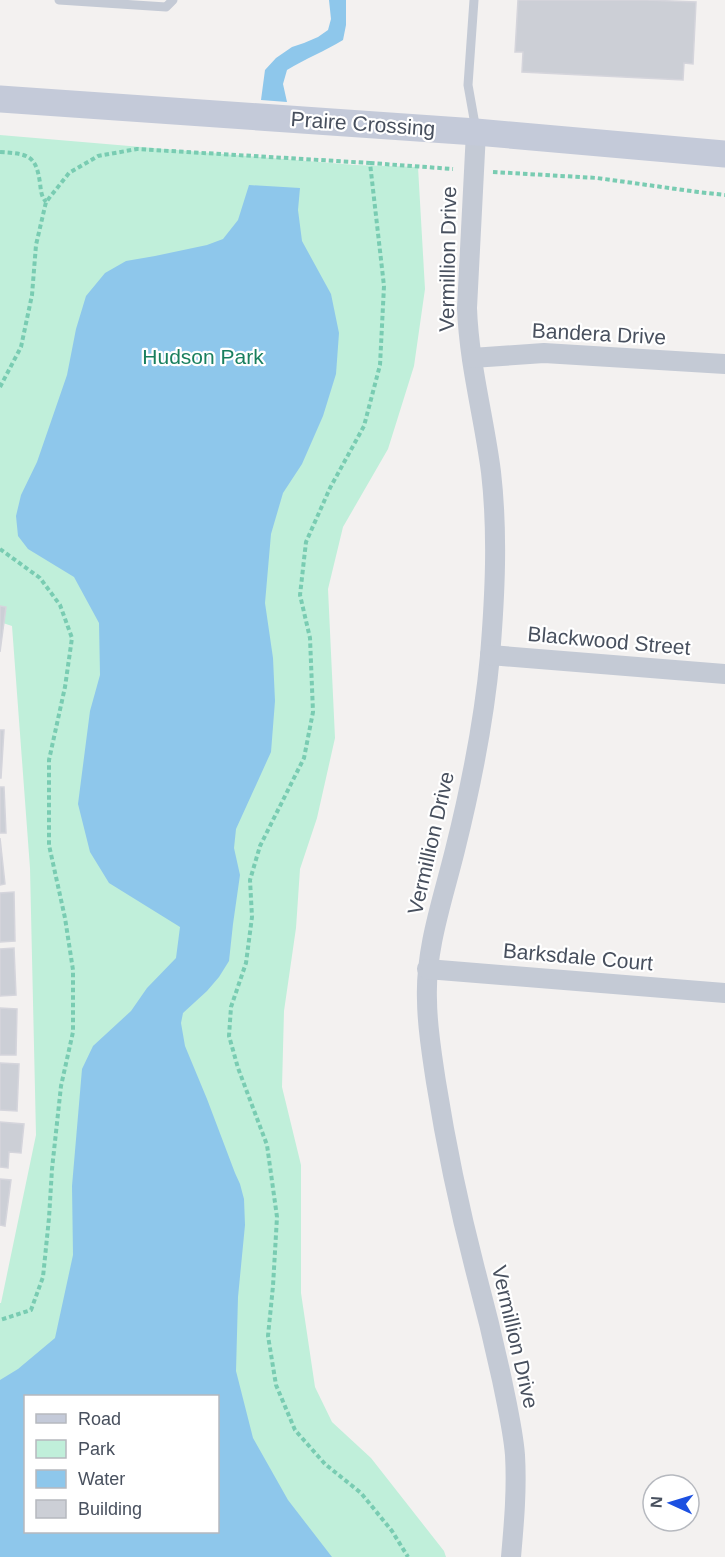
<svg xmlns="http://www.w3.org/2000/svg" width="725" height="1557" viewBox="0 0 725 1557" font-family="Helvetica,sans-serif">
	<style>
		.green { fill: #c0efda; fill-rule: evenodd }
		.water { fill: #8ec7eb; fill-rule: evenodd }
		.building { fill: #cccfd6; stroke: #d5d5dc; stroke-width: 1.5 }
		.lines { fill: none; stroke-linecap: round; stroke-linejoin: round }
		.path { stroke: #79ccb2; stroke-width: 4; stroke-dasharray: 4.5 3; stroke-linecap: butt }
		.lane { stroke: #c4cad5; stroke-width: 9 }
		.street { stroke: #c4cad5; stroke-width: 20 }
		.secondary { stroke: #c4cad9; stroke-width: 27 }
		.labels { text-anchor: middle; stroke-width: 4.5; stroke-linejoin: round; paint-order: stroke }
		.street-label { font-size: 21px; fill: #48505e; stroke: #fff }
		.park-label { font-size: 21px; fill: #197f5e; stroke: #fff }
	</style>
	<rect width="100%" height="100%" fill="#f3f1f0"/>
	<path class="green" d="M 0,135 L 355,165 L 418,167 L 425,289 L 414,366 L 388,449 L 343,527 L 328,589 L 335,738 L 317,818 L 300,869 L 296,928 L 284,1011 L 282,1087 L 301,1165 L 301,1293 L 315,1387 L 332,1422 L 371,1458 L 444,1551 L 446,1557 L 0,1557 L 0,1303 L 1,1303 L 36,1135 L 30,868 L 12,626 L 0,622 ZM 26,1396 L 218,1396 L 218,1532 L 26,1532 Z"/>
	<g class="water">
		<path d="M 329,0 L 346,0 L 346,25 L 343,40 C 325,51 305,59 287,70 L 283,84 L 287,102 L 261,100 L 265,70 L 276,58 L 292,47 L 304,43 L 318,37 L 328,30 L 331,19 Z"/>
		<path d="M 249,185 L 300,188 L 298,210 L 302,241 L 331,294 L 339,333 L 336,374 L 323,416 L 302,464 L 283,493 L 271,534 L 265,603 L 273,658 L 275,701 L 271,752 L 236,829 L 234,848 L 240,875 L 233,924 L 229,961 L 219,977 L 207,991 L 183,1013 L 181,1023 L 185,1046 L 207,1099 L 235,1173 L 240,1184 L 244,1199 L 245,1225 L 238,1297 L 236,1371 L 253,1438 L 288,1500 L 332,1557 L 0,1557 L 0,1380 L 18,1369 L 55,1338 L 73,1255 L 72,1186 L 82,1069 L 93,1046 L 131,1011 L 147,988 L 176,958 L 180,927 L 109,883 L 90,852 L 78,804 L 90,711 L 100,675 L 99,623 L 74,577 L 28,549 L 18,536 L 16,516 L 21,495 L 37,462 L 67,375 L 76,329 L 86,296 L 105,273 L 126,261 L 155,256 L 207,245 L 223,239 L 238,220 ZM 26,1396 L 218,1396 L 218,1532 L 26,1532 Z"/>
	</g>
	<g class="building">
		<path d="M 518,0 L 647,0 L 696,2 L 693,64 L 684,63 L 683,80 L 522,72 L 523,52 L 515,52 Z"/>
		<path d="M 0,606 L 6,607 L 0,652 Z"/>
		<path d="M 0,730 L 4,730 L 1,778 L 0,778 Z"/>
		<path d="M 0,787 L 4,787 L 6,833 L 0,833 Z"/>
		<path d="M 0,838 L 5,884 L 0,885 Z"/>
		<path d="M 14,892 L 15,941 L 0,942 L 0,893 Z"/>
		<path d="M 14,948 L 16,995 L 0,996 L 0,949 Z"/>
		<path d="M 0,1008 L 17,1009 L 16,1055 L 0,1055 Z"/>
		<path d="M 0,1063 L 19,1064 L 17,1111 L 0,1110 Z"/>
		<path d="M 0,1122 L 24,1124 L 21,1153 L 9,1152 L 8,1168 L 0,1167 Z"/>
		<path d="M 0,1179 L 11,1180 L 5,1226 L 0,1225 Z"/>
	</g>
	<g class="lines">
		<g class="path">
			<path d="M 0,152 C 27,154 36,154 40,183 C 41,191 41,196 46,202"/>
			<path d="M 370,163 L 453,169"/>
			<path d="M 493,172 L 597,178 L 698,192 L 725,195"/>
			<path d="M 0,387 L 21,347 L 32,295 L 36,245 L 46,202 L 69,173 L 98,156 L 137,149 L 370,163 L 384,286 L 380,365 L 364,426 L 330,488 L 306,542 L 300,595 L 310,638 L 313,712 L 304,758 L 260,846 L 250,880 L 252,917 L 246,963 L 231,1007 L 229,1036 L 238,1068 L 267,1145 L 277,1217 L 273,1286 L 268,1336 L 276,1385 L 295,1430 L 325,1464 L 361,1493 L 392,1531 L 408,1557"/>
			<path d="M 0,549 L 40,578 L 60,605 L 72,638 L 65,687 L 49,760 L 49,845 L 65,918 L 73,970 L 73,1032 L 61,1086 L 52,1169 L 49,1218 L 43,1277 L 31,1310 L 0,1320"/>
		</g>
		<g class="lane">
			<path d="M 59,0 L 166,7 L 173,0"/>
			<path d="M 474,0 L 468,85 L 476,130"/>
		</g>
		<g class="street">
			<path d="M 476,132 L 467,308 C 469,364 484,417 491,472 C 498,533 495,595 490,656 C 484,722 471,786 455,850 C 443,899 425,949 427,1000 C 427,1027 432,1055 436,1082 C 446,1145 459,1207 475,1269 C 485,1306 494,1343 502,1380 C 507,1405 513,1430 515,1455 C 517,1490 514,1523 511,1557"/>
			<path d="M 472,358 L 544,353 L 725,364"/>
			<path d="M 490,655 L 725,674"/>
			<path d="M 427,969 L 725,993"/>
		</g>
		<path class="secondary" d="M 0,99 L 476,132 L 725,154"/>
	</g>
	<g class="labels">
		<g class="street-label">
			<text transform="translate(363 124) rotate(4)" y="7">Praire Crossing</text>
			<text transform="translate(448 259) rotate(-89)" y="7">Vermillion Drive</text>
			<text transform="translate(599 334) rotate(3)" y="7">Bandera Drive</text>
			<text transform="translate(609 641) rotate(5)" y="7">Blackwood Street</text>
			<text transform="translate(431 843) rotate(-77)" y="7">Vermillion Drive</text>
			<text transform="translate(578 957) rotate(5)" y="7">Barksdale Court</text>
			<text transform="translate(515 1337) rotate(77)" y="7">Vermillion Drive</text>
		</g>
		<g class="park-label">
			<text x="203" y="364">Hudson Park</text>
		</g>
	</g>
	<rect x="24" y="1395" width="195" height="138" fill="#ffffff" stroke="#b6b9bf" stroke-width="1.5"/>
	<rect x="36" y="1414" width="30" height="9" fill="#c4cad9" stroke="#b6b9bf" stroke-width="1.5"/>
	<text x="78" y="1425" font-size="18" fill="#48505e">Road</text>
	<rect x="36" y="1440" width="30" height="18" fill="#c0efda" stroke="#b6b9bf" stroke-width="1.5"/>
	<text x="78" y="1455" font-size="18" fill="#48505e">Park</text>
	<rect x="36" y="1470" width="30" height="18" fill="#8ec7eb" stroke="#b6b9bf" stroke-width="1.5"/>
	<text x="78" y="1485" font-size="18" fill="#48505e">Water</text>
	<rect x="36" y="1500" width="30" height="18" fill="#cccfd6" stroke="#b6b9bf" stroke-width="1.5"/>
	<text x="78" y="1515" font-size="18" fill="#48505e">Building</text>
	<g transform="translate(671 1503) rotate(274)"><circle r="28" fill="#ffffff" stroke="#b6b9bf" stroke-width="1.5"/>
	<path d="M0-4.5L10 22L0 15L-10 22Z" fill="#1c50e1"/>
	<text y="-9" font-size="16" font-weight="bold" text-anchor="middle" fill="#48505e">N</text>
	</g>
</svg>
